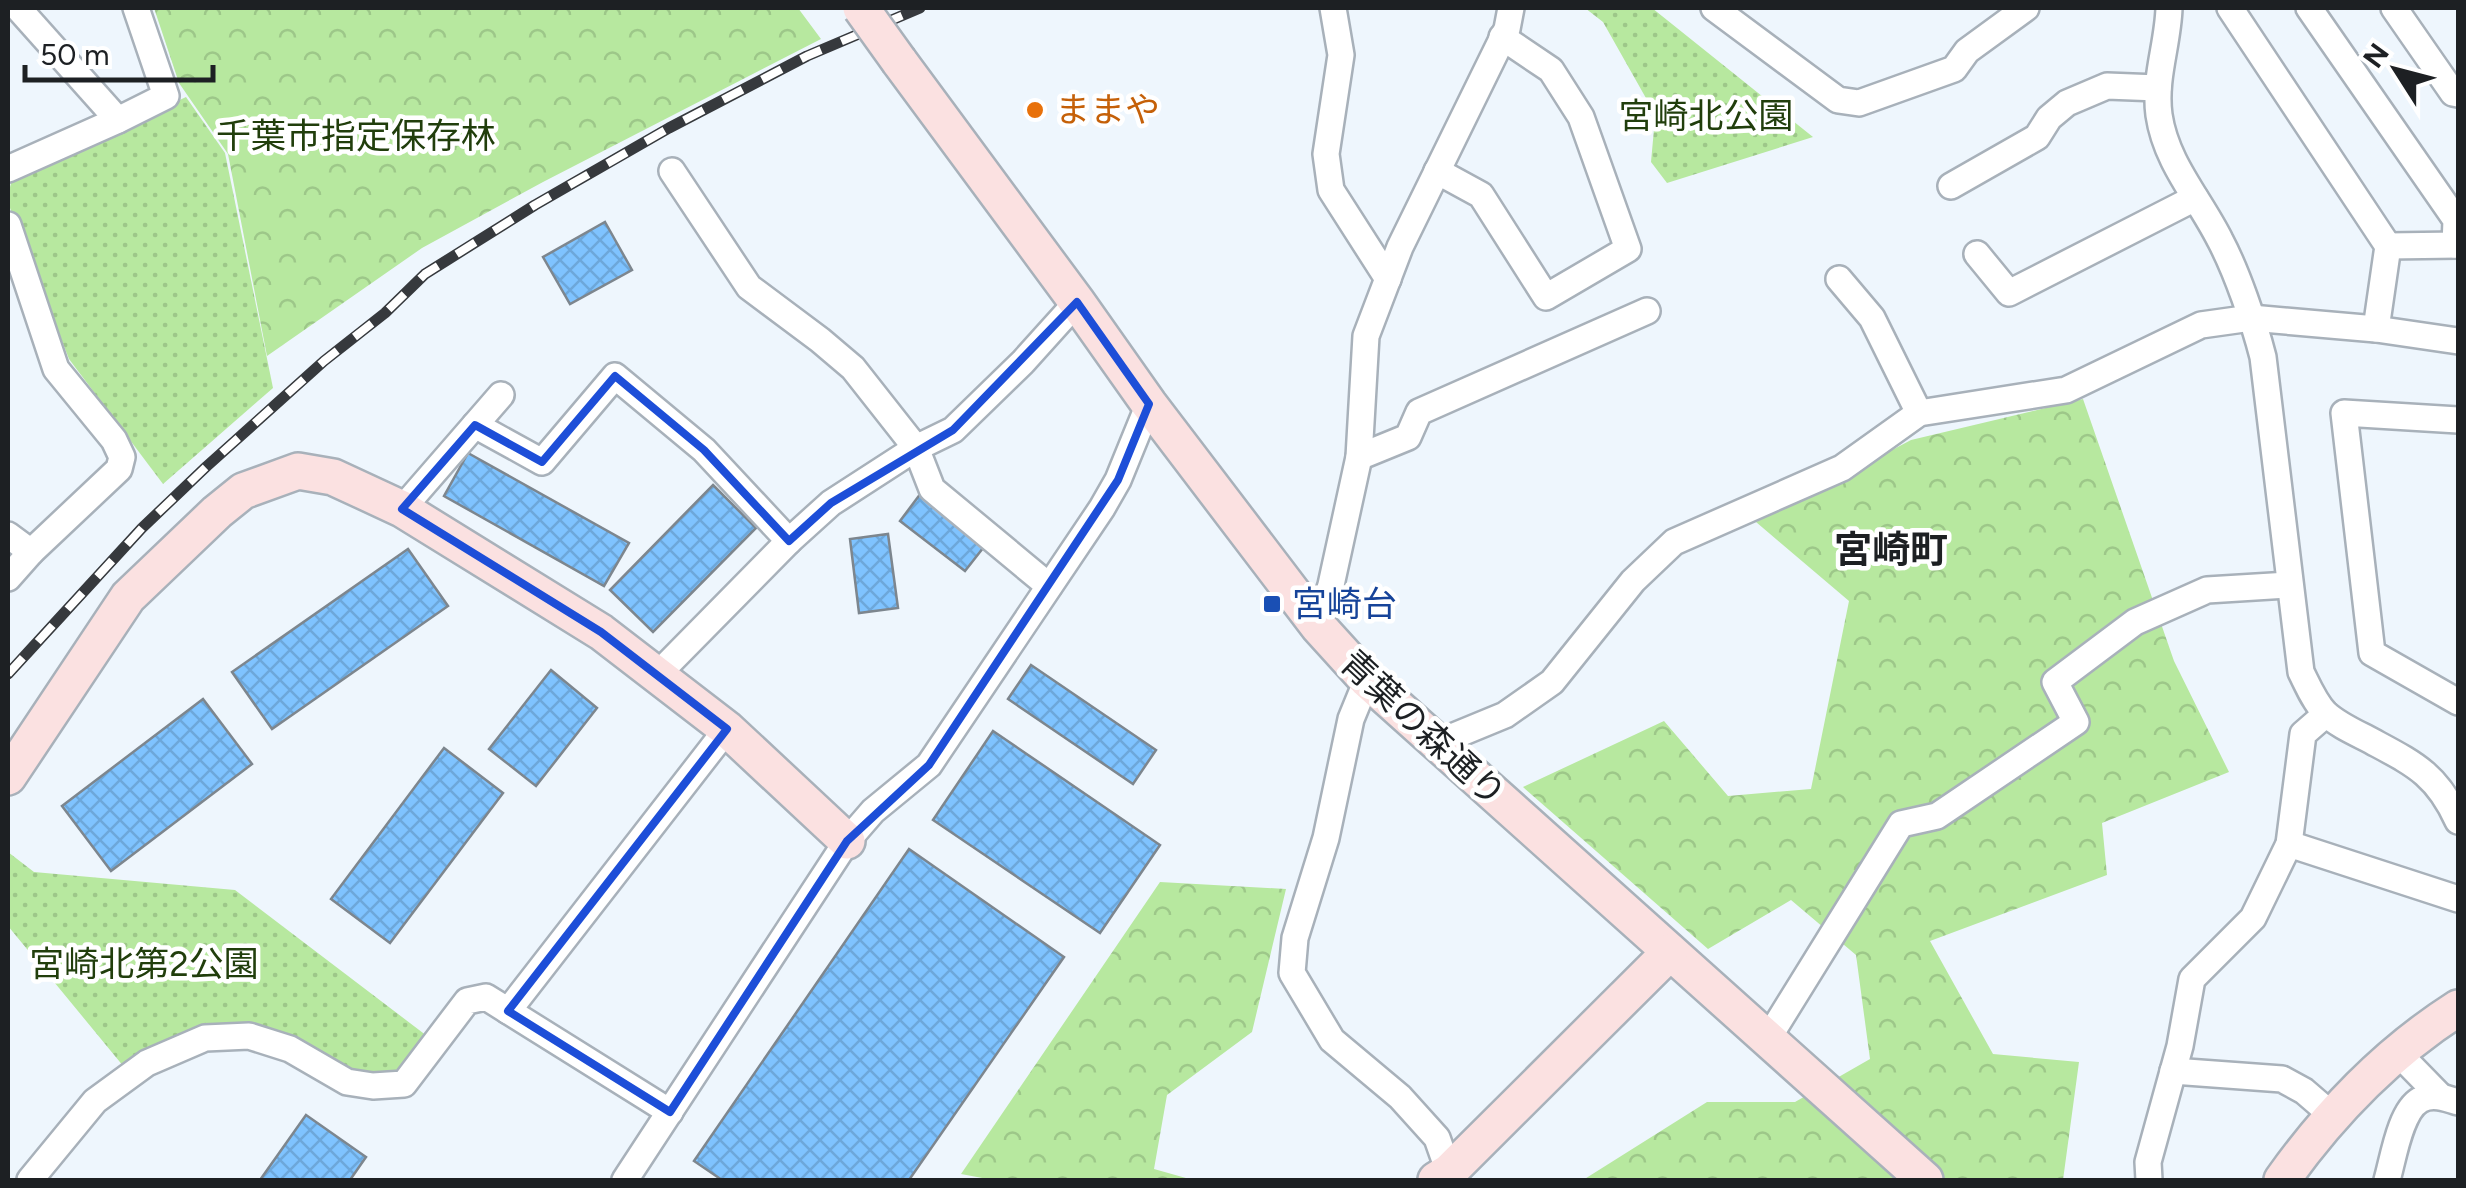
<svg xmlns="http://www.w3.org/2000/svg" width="2466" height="1188" viewBox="0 0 2466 1188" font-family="Figtree,'Noto Sans JP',sans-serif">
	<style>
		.grass { fill: url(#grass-dots) }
		.forest { fill: url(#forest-crowns) }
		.building { fill: url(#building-cross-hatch); stroke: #7d868e; stroke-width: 2.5 }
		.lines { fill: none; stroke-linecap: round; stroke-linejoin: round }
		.street-casing { stroke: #a8b1ba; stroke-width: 30 }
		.secondary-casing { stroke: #a8b1ba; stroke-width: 40 }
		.street { stroke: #fff; stroke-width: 25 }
		.secondary { stroke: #fbe1e1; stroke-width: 35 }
		.rail-casing { stroke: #36393d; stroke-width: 11 }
		.rail { stroke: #fff; stroke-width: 8; stroke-dasharray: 22; stroke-linecap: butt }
		.secondary-bridge-casing { stroke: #a8b1ba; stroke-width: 40; stroke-linecap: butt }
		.secondary-bridge { stroke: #fbe1e1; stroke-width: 35 }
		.marked { fill: none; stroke: #1d4ed8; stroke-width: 8; stroke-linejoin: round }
		.food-dot { fill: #e8710a; stroke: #fff; stroke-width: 4 }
		.transit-dot { fill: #1a4fb4; stroke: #fff; stroke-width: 4 }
		.labels { text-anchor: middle; stroke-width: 9; stroke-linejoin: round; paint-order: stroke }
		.food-label { font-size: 35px; fill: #c56008; stroke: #fff; text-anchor: start }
		.park-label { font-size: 35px; fill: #213e0c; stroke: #fff }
		.transit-label { font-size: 35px; fill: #164399; stroke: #fff; text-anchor: start }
		.street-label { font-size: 35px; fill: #1d2023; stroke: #fff }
		.neighbourhood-label { font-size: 38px; font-weight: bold; fill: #1d2023; stroke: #fff }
	</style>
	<defs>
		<pattern id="grass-dots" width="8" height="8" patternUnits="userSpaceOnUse" patternTransform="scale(2.5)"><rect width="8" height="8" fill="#b7e89f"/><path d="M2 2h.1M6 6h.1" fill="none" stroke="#9dc789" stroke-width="1.8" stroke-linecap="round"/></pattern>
		<pattern id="forest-crowns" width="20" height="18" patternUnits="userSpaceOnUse" patternTransform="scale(2.5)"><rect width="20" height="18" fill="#b7e89f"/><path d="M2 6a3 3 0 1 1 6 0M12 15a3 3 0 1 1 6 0" fill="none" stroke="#9dc789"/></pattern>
		<pattern id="building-cross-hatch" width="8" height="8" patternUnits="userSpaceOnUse" patternTransform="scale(2.5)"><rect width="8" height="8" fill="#7fc3ff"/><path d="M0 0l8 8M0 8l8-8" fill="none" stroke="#6da7da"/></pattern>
	</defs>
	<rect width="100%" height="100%" fill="#eef6fd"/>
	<g class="grass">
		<path d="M 1585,8 L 1652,8 L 1813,137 L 1667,183 L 1651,162 L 1654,129 L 1651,107 L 1603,22 Z"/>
		<path d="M 186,97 L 225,153 L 273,388 L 163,484 L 69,359 L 8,203 L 8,194 L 12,180 Z"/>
		<path d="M 8,852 L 34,872 L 235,890 L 427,1036 C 409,1061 402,1074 369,1078 L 204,1026 L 162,1042 L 124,1067 L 8,926 Z"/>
	</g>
	<g class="forest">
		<path d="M 154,8 L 798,8 L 821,39 L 543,182 L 422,248 L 267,356 L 228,154 L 179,83 Z"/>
		<path d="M 2083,399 L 2174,661 L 2229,772 L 2102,823 L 2107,875 L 1930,941 L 1993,1054 L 2079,1062 L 2063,1180 L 1583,1180 L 1707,1102 L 1795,1102 L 1870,1059 L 1856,955 L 1791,900 L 1708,949 L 1523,787 L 1664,721 L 1728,796 L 1811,789 L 1849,601 L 1756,522 L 1911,440 Z"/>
		<path d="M 1160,882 L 1286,889 L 1252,1032 L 1167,1095 L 1154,1169 L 1193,1180 L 993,1180 L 961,1174 Z"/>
	</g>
	<g class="building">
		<path d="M 605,222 L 632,270 L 570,304 L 543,257 Z"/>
		<path d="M 468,453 L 629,543 L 604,586 L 444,496 Z"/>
		<path d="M 713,485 L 756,528 L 653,632 L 610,590 Z"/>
		<path d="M 921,493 L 987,543 L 965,571 L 900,521 Z"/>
		<path d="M 888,534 L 898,608 L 859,613 L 850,539 Z"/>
		<path d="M 408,549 L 448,606 L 272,729 L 232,672 Z"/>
		<path d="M 1031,665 L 1156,750 L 1133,784 L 1008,699 Z"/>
		<path d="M 551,670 L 597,708 L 536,786 L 489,749 Z"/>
		<path d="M 203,699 L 252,764 L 111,871 L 62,806 Z"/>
		<path d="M 993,731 L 1160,845 L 1100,933 L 933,820 Z"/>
		<path d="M 444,748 L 503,793 L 390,943 L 331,899 Z"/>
		<path d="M 909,849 L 1064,957 L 909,1180 L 722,1180 L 694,1161 Z"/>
		<path d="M 306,1115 L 366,1157 L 350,1180 L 260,1180 Z"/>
	</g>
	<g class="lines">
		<g class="street-casing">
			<g id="street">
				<path d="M 18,8 L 118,120"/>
				<path d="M 1333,8 L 1341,55 L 1326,154 L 1331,190 L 1388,279"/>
				<path d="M 1714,8 L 1838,100 L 1859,103 L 1954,69 L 1967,51 L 2026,8"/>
				<path d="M 2169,8 C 2168,44 2154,78 2159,115 C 2166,163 2199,198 2220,240 C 2237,272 2254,322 2263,357 L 2301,672 C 2308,686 2314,701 2325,713 C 2337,724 2352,731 2366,738 C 2412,763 2436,772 2458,821"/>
				<path d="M 2230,8 L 2388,246 L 2376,329"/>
				<path d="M 2309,8 L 2456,220 L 2455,245"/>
				<path d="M 2394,8 L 2453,93 L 2458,94"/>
				<path d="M 8,169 L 118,120 L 166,96 L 136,8"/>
				<path d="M 672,171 L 749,287 L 820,340 L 853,368 L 916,448 L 932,489 L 1049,586"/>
				<path d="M 1437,171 L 1481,195 L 1546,297 L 1628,249 L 1581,117 L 1551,70 L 1502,37"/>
				<path d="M 1951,186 L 2037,137 L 2049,118 L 2067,103 L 2107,86 L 2158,88"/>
				<path d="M 8,225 L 56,369 L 114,440 L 122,457 L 119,469 L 31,552 L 8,578"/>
				<path d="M 2388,246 L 2458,245"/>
				<path d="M 1977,254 L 2009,293 L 2195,198"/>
				<path d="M 1839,279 L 1872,318 L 1919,413"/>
				<path d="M 2458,420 L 2344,413 L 2372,653 L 2458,702"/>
				<path d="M 475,425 L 542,462 L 615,376 L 704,450 L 789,541"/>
				<path d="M 1359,457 L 1408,437 L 1419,412 L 1647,311"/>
				<path d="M 402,509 L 501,395"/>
				<path d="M 8,535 L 31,552"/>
				<path d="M 1318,626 L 1331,585 L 1359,457 L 1366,336 L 1400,247 L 1507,29 L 1511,8"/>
				<path d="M 658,674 L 789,541 L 831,503 L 916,448 L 953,430 L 1023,362 L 1077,302"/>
				<path d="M 1367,680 L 1351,719 L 1326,838 L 1295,938 L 1292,973 L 1332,1040 L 1400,1097 L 1437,1138 L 1449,1172 L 1455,1180"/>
				<path d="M 1437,743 L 1505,715 L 1552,682 L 1633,581 L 1674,542 L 1842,468 L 1919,413 L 2066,390 L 2201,325 L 2251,318 L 2376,329 L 2458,341"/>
				<path d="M 2289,844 L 2458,899"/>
				<path d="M 508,1011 L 727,729"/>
				<path d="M 1767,1040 L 1901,824 L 1937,816 L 2076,722 L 2055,682 L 2135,622 L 2207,590 L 2289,585"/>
				<path d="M 2398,1053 L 2440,1096"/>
				<path d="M 2173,1071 L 2282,1079 L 2304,1091 L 2333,1116"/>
				<path d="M 30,1180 L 95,1101 L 147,1063 L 205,1038 L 249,1036 L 290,1049 L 347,1082 L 373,1086 L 404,1084 L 467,1001 L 486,997 L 670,1112"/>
				<path d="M 625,1180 L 847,841 L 873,811 L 929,765 L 1102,508 L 1118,480 L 1149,404"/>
				<path d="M 2149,1180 L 2148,1162 L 2180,1046 L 2192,979 L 2253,918 L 2289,844 L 2303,734 L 2326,714"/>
				<path d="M 2387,1180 C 2393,1160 2400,1111 2420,1100 C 2432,1093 2446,1098 2458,1102"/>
			</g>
		</g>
		<g class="secondary-casing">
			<g id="secondary">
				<path d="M 899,61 L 1077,302 L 1149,404 L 1318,626 L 1367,680 L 1925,1180"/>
				<path d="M 8,777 L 128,597 L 217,512 L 243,491 L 298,471 L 333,477 L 402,509 L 601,632 L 727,729 L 847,841"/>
				<path d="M 1436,1180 L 1449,1172 L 1670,952"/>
				<path d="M 2282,1180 C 2329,1114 2389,1052 2458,1008"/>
			</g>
		</g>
		<use href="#street" class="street"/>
		<use href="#secondary" class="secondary"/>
		<g class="rail-casing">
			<path id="rail" d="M 8,674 L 142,528 L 207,466 L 324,361 L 385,313 L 425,274 L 535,205 L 669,128 L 807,56 L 920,8"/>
		</g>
		<use href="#rail" class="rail"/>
		<g class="secondary-bridge-casing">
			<path id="secondary-bridge" d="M 861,8 L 899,61"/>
		</g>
		<use href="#secondary-bridge" class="secondary-bridge"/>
	</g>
	<path class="marked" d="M 1077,302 L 1149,404 L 1118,480 L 929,765 L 847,841 L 670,1112 L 508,1011 L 727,729 L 601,632 L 402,509 L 475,425 L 542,462 L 615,376 L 704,450 L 789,541 L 831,503 L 953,430 Z"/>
	<circle class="food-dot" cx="1035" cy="110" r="10"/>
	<rect class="transit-dot" x="1262" y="594" width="20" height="20" rx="5"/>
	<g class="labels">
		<g class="food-label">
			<text x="1055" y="122">ままや</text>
		</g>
		<g class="park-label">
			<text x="1706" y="128">宮崎北公園</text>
			<text x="356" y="148">千葉市指定保存林</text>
			<text x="144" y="976">宮崎北第2公園</text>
		</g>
		<g class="transit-label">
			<text x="1292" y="616">宮崎台</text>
		</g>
		<g class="street-label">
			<text transform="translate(1423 728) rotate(43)" y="12">青葉の森通り</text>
		</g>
		<g class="neighbourhood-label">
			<text x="1891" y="563">宮崎町</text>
		</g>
	</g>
	<rect width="2466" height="1188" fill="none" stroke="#1d2023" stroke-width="20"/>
	<g transform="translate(2396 70) rotate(306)" stroke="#ffffff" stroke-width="8" paint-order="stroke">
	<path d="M0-8L18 38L0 25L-18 38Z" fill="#1d2023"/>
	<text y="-15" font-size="28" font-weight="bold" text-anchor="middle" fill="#1d2023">N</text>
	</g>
	<path d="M25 65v15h188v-15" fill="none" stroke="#1d2023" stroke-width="5"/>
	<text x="40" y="65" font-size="30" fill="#1d2023" stroke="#ffffff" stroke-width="8" paint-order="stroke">50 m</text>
</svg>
